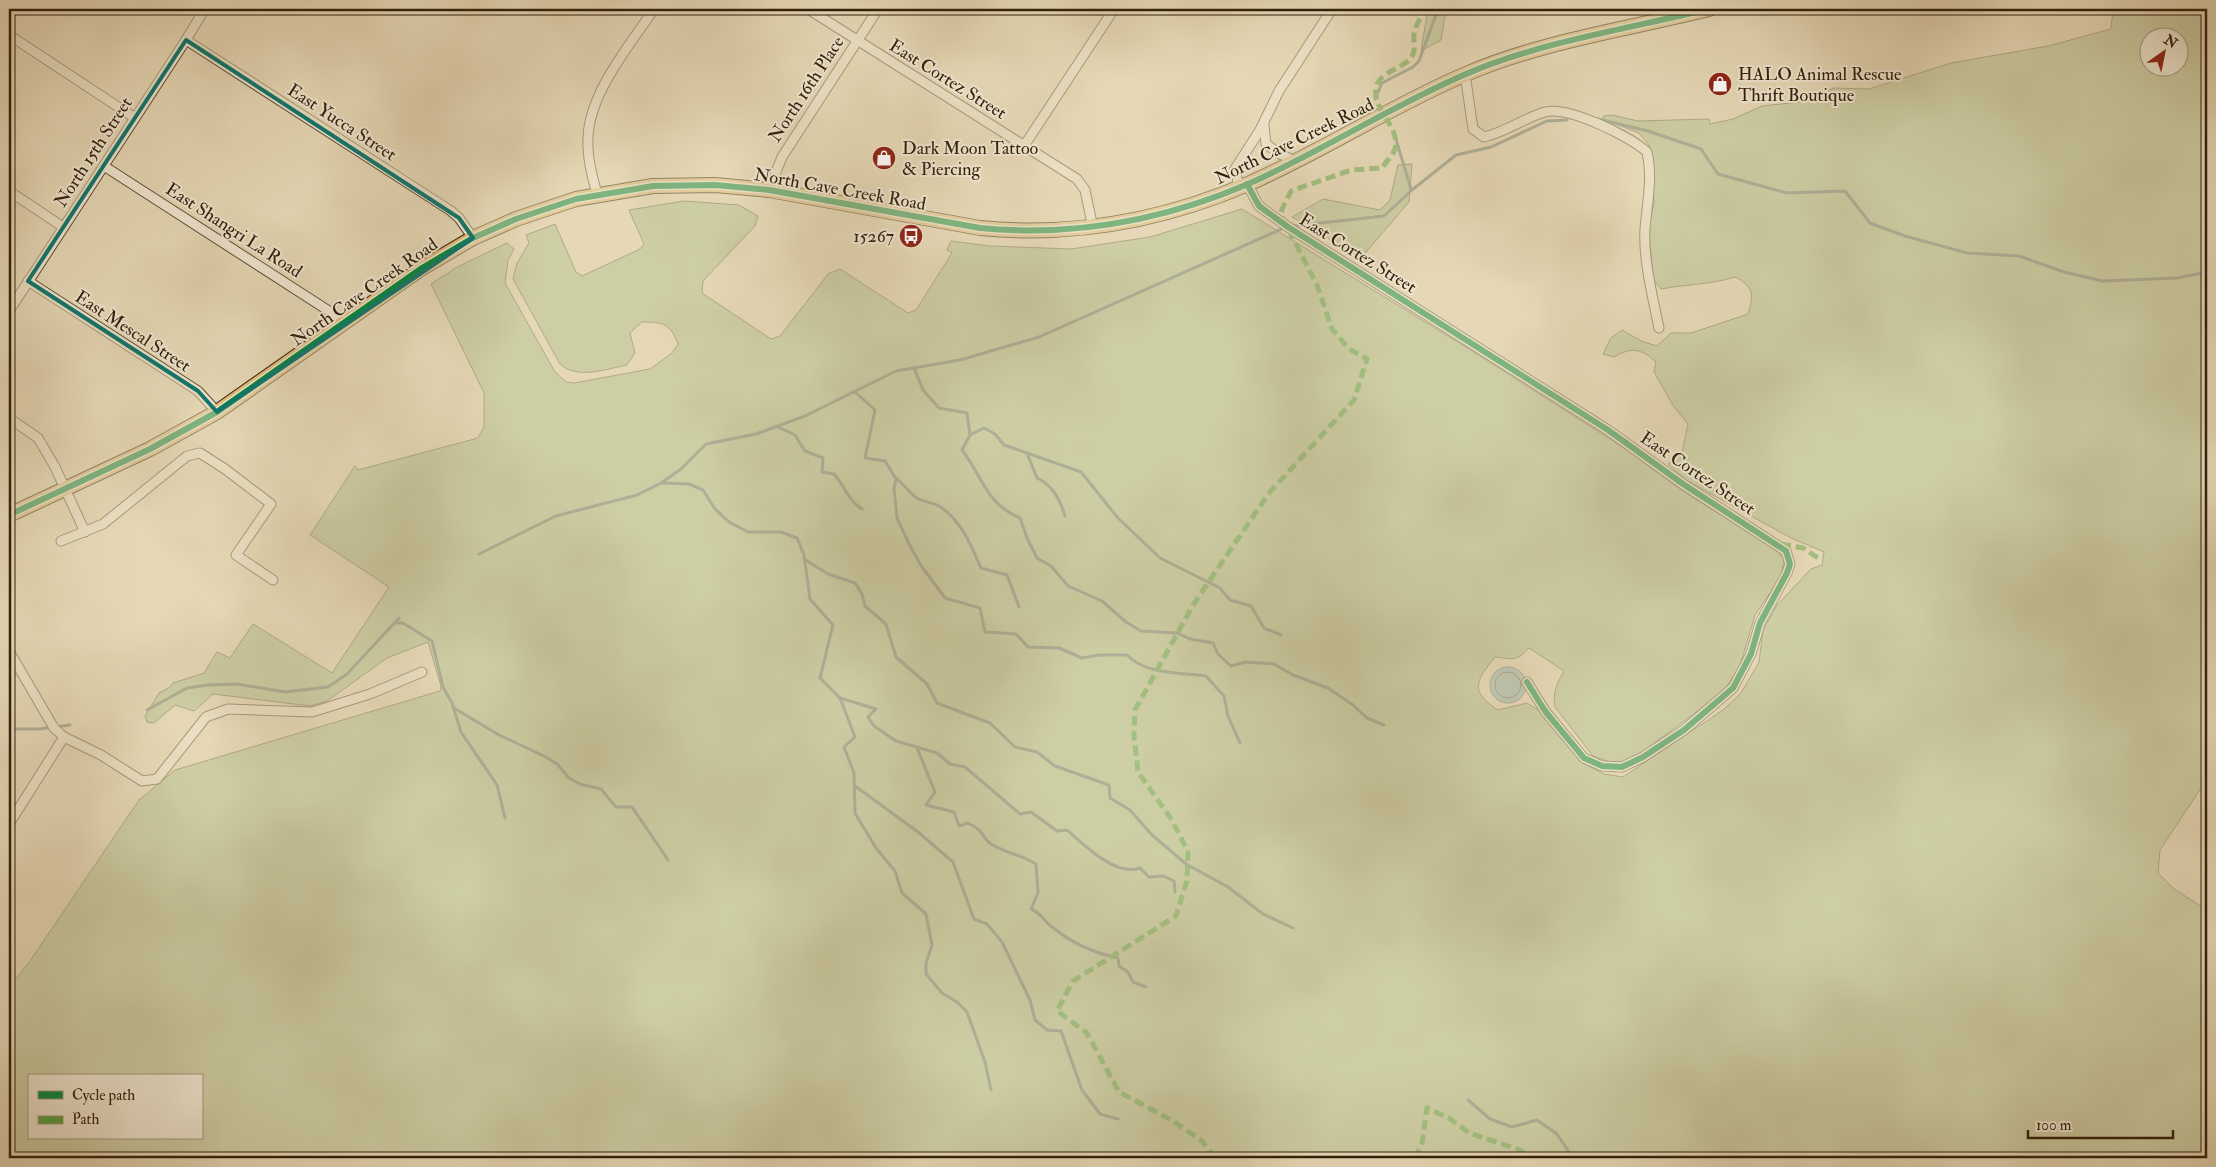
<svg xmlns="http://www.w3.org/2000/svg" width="2216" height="1167" viewBox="0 0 2216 1167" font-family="'IM FELL Double Pica',serif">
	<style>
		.green { fill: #b1c091; stroke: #71704e; fill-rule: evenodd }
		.water { fill: #97b9b4; stroke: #6e7c71 }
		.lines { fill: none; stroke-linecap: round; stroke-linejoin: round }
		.shore { stroke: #646c60; stroke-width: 1 }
		.stream { stroke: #6e7c71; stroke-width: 3 }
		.street-casing { stroke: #5e4e36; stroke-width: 11 }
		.primary-casing { stroke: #31200c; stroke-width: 16 }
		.street { stroke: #efe6d0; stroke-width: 9 }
		.primary { stroke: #e3bc7b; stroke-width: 14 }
		.quiet { stroke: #52a23e; stroke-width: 5; stroke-dasharray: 10 5; stroke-linecap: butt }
		.cycleway-casing { stroke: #efe6d0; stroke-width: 9 }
		.cycleway { stroke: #00873e; stroke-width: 6 }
		.marked { fill: none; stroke: #0f766e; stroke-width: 4; stroke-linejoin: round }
		.labels { text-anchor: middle; stroke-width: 4; stroke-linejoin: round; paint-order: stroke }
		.poi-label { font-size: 18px; fill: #31200c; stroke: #efe6d0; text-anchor: start }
		.street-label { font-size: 18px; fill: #31200c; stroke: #efe6d0 }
	</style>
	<rect width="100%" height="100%" fill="#e6d8b6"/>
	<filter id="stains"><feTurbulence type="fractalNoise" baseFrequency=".004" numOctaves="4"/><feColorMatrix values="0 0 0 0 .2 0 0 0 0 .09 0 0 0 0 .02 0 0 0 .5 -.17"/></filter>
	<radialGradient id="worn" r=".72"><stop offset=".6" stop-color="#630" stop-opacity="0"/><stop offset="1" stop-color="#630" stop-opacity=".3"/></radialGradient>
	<g class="green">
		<path d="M 1428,9 L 1446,9 L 1441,40 L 1421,51 Z"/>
		<path d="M 2113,9 L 2207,9 L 2207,779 L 2160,850 L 2158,873 L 2174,889 L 2207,910 L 2207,1158 L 9,1158 L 9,988 L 30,961 L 139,800 L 175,770 L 440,691 L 441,686 L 428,642 L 387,658 L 327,701 L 310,706 L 213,694 L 194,711 L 175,705 L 154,723 L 147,722 L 145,716 L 159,693 L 170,687 L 173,683 L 204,673 L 217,652 L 230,658 L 253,624 L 332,673 L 389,587 L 310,535 L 355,466 L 358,470 L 478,438 L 484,427 L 484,393 L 431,284 L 457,267 L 507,243 L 514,249 L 508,260 L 505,283 L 555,372 L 566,382 L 574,383 L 650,369 L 672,353 L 678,344 C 670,323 663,322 642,322 L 630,333 L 635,353 L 627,365 C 606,369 577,380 560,364 L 513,279 L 517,263 L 529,243 L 526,235 L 555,224 L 576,272 L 582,276 L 640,249 L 644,244 L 629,210 L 684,201 L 739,205 L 758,216 L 755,226 L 703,281 L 702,293 L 771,339 L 780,336 L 828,274 L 840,269 L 908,313 L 916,310 L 952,253 L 947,250 L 951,241 L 990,246 L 1071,249 L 1150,237 L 1242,209 L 1469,349 L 1624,448 L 1684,492 L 1775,549 L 1784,559 L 1781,577 L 1755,615 L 1740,666 L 1723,692 L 1629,762 L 1610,762 L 1593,756 L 1555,707 C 1552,693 1557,683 1564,671 L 1529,648 C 1516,662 1514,659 1495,657 C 1476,680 1469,692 1498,710 L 1527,703 L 1544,714 L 1583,763 L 1604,774 L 1623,777 L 1723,710 L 1741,693 L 1759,662 L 1763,630 L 1777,605 L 1811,569 L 1822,565 L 1824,552 L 1791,538 L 1686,480 L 1668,464 L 1682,453 L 1688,424 L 1674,407 L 1654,372 L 1656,362 C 1641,348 1631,347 1614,357 L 1603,354 L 1611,338 L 1622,330 L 1641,341 L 1657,346 L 1671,333 L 1691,333 L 1748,314 C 1754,295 1754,287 1735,277 C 1709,285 1687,284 1661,289 L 1654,280 L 1648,229 L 1654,203 L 1652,158 L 1649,145 L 1639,133 L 1603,119 L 1603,116 L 1612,115 L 1638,121 L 1709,119 L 1710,124 L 1733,119 L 1762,106 L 1810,101 L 1833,88 L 1869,89 L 1951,63 L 2048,46 L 2111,29 ZM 2148,38 L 2178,38 L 2178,68 L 2148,68 ZM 29,1076 L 201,1076 L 201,1138 L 29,1138 Z"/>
		<path d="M 1412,164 L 1409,202 L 1361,258 L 1292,217 L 1323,199 L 1380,210 L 1390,200 L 1398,165 Z"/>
	</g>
	<circle class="water" cx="1508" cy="685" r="18"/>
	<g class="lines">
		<circle class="shore" cx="1508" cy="685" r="13"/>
		<g class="stream">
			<path d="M 1375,99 L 1382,83 L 1413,67 L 1419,61 L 1438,9"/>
			<path d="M 1598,119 L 1648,131 L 1701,149 L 1718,174 L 1787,193 L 1845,191 L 1870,223 L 1905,236 L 1967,253 L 2019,256 L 2064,272 L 2103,281 L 2177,278 L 2207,272"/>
			<path d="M 1394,133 L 1411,189"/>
			<path d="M 1293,226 L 1384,216 L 1412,190 L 1456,155 L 1491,147 L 1547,121 L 1567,120"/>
			<path d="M 914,368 L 923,390 L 939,408 L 967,413 L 970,435 L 962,450 C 983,477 985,503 1020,518 L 1027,538 L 1037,558 L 1051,566 L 1068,586 L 1102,601 L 1126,622 L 1141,631 L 1177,633 L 1190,639 L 1213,643 L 1218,654 L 1231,666 L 1245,662 L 1274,664 L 1293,675 L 1328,688 L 1353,705 L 1367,718 L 1384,725"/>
			<path d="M 855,392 L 875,410 L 865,458 L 885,461 L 896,479 L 894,489 L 897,518 L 911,548 L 922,567 L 945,598 L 980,608 L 985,632 L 1016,634 L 1028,647 L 1059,648 L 1082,658 L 1099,655 L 1127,655 C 1146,675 1180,672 1206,676 L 1224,696 L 1228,716 L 1240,743"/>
			<path d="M 776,426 L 795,435 L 805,451 L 823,458 L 822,472 L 834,474 C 844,485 849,502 862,509"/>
			<path d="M 970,435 L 984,428 L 995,434 L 1004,445 L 1081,472 L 1118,518 L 1160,558 L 1220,588 L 1230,600 L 1251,606 L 1264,628 L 1281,635"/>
			<path d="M 1027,453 L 1037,478 C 1053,485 1060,500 1065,516"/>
			<path d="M 897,479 C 902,483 913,496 917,498 C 923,502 932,502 939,506 C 961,520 971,545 981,568 L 1007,575 L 1019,607"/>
			<path d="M 662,483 L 689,484 L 703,490 L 715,509 L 729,522 L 748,532 L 781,532 L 797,538 L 804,555 L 810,599 L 833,625 L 820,678 L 840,698 L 855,737 L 844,747 L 854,773 L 855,813 L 876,848 L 895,871 L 902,893 L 926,914 L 932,945 L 926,963 L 926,974 L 942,993 L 957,1002 L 967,1012 L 985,1062 L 991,1090"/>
			<path d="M 479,554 L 556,516 L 637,495 L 661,483 L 681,469 L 706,444 L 756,434 L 805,416 L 896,371 L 960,360 L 1039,337 L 1286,227"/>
			<path d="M 804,559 L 828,574 L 855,583 L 862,594 L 865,606 L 886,624 L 896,657 L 927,684 L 937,703 L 990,723 L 1015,747 L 1037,752 L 1055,766 L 1109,785 L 1110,798 L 1130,810 L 1152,835 L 1186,864 L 1228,887 L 1263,914 L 1293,928"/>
			<path d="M 395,623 L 403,623 L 432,641 L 443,687 L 452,703 L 461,732 L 497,785 L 505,818"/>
			<path d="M 840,698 L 876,709 L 868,717 L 874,726 L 896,741 L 937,753 L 950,764 L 965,767 L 1020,814 L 1031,812 L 1057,831 L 1067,830 C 1084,845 1116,877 1140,868 L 1149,877 L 1163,876 L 1174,881 L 1175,892"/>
			<path d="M 454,708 L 499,735 L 546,757 L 557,764 L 569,778 L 580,784 L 601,789 L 616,807 L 632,807 L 668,860"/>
			<path d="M 147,710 L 187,688 L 208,685 L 237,684 L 285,692 L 328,687 L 347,674 L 399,618"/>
			<path d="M 9,729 L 39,729 L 70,725"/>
			<path d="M 917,748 L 935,792 L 926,805 L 954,812 L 959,826 L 968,823 C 985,831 981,837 991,844 C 1005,853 1022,855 1036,864 L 1038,893 L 1031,909 C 1041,913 1043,920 1051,926 C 1070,942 1094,953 1118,958 L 1119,966 L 1128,972 L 1133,982 L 1146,987"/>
			<path d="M 855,786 L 918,832 L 953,862 L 974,919 L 987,924 L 1002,942 L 1030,1000 L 1035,1020 L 1047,1030 L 1061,1031 L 1082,1090 L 1100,1114 L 1118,1119"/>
			<path d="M 1468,1100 L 1490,1119 L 1512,1127 L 1537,1120 L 1557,1134 L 1573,1158"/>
		</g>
		<g class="street-casing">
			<g id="street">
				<path d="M 808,9 L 1077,179 L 1085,190 L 1093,228"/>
				<path d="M 9,35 L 135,118"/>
				<path d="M 186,40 L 451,211 L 459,218 L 473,238"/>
				<path d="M 1465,74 L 1473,129 L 1484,137 C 1506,132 1524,118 1545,112 C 1568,106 1630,136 1647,152 C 1653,178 1647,203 1645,229 C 1643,259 1653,298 1659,328"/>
				<path d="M 1264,125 L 1266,144 L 1280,154 L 1295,161"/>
				<path d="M 1024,146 L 1114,9"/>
				<path d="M 104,166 L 346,322"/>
				<path d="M 1247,184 L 1259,206 L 1288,227 L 1608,430 L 1683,484 L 1786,551 L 1790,564 L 1787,573 L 1760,623 L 1751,654 L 1733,688 L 1684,730 L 1643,757 L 1622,767 L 1602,766 L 1584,758 L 1545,711 L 1527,682"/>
				<path d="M 1239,187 L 1235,169 L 1260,130 L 1279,91 L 1332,9"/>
				<path d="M 769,190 L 782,157 L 878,9"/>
				<path d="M 9,191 L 63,227"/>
				<path d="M 597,194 C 592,176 587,157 588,138 C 589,93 630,45 654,9"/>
				<path d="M 28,281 L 198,391 L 217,412"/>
				<path d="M 9,311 L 186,40 L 204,10 L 203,9"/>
				<path d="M 9,418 L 38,438 L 55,467 L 85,532"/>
				<path d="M 61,541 L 103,524 L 187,456 L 200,453 L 225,469 L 271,504 L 236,555 L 273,580"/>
				<path d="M 9,651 L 54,728 L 64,737 L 101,755 L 142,781 L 157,779 L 206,717 L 228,709 L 312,712 L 370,694 L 422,672"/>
				<path d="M 9,824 L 64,737"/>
			</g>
		</g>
		<g class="primary-casing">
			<path id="primary" d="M 9,515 L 150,449 L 217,412 L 422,268 L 473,238 L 516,219 L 576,199 L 653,186 L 715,185 L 769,190 L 980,228 C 1074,237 1162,221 1248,184 C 1323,151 1391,106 1466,74 C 1543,41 1628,29 1709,9"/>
		</g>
		<use href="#street" class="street"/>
		<use href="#primary" class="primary"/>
		<g class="quiet">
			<path d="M 1781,544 L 1803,548 L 1818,558"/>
			<path d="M 1215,1158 L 1202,1141 L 1173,1121 L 1119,1092 L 1087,1033 L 1057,1011 L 1073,981 L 1176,916 L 1187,881 L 1188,852 L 1172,820 L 1138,772 L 1134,736 L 1135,710 L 1193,605 L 1269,493 L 1354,400 L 1367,359 L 1349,349 L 1332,329 L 1317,285 L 1281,215 L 1282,209 L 1291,191 L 1351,170 L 1382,168 C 1385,163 1393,155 1395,149 C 1401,127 1372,110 1376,88 C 1379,72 1400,70 1410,59 C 1417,51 1413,44 1414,34 C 1415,25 1422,18 1423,9"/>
			<path d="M 1415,1158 L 1422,1143 L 1427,1108 L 1449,1118 L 1469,1133 L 1520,1150 L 1530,1158"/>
		</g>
		<g class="cycleway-casing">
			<g id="cycleway">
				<path d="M 1247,184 L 1259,206 L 1288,227 L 1608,430 L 1683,484 L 1786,551 L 1790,564 L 1787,573 L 1760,623 L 1751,654 L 1733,688 L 1684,730 L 1643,757 L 1622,767 L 1602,766 L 1584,758 L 1545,711 L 1527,682"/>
				<path d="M 9,515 L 150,449 L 217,412 L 422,268 L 473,238 L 516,219 L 576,199 L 653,186 L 715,185 L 769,190 L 980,228 C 1074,237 1162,221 1248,184 C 1323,151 1391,106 1466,74 C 1543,41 1628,29 1709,9"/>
			</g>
		</g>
		<use href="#cycleway" class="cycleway"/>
	</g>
	<path d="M0 0H2216V1167H0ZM 186,40 L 459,218 L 473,238 L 217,412 L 198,391 L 28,281 Z" fill="#e6d8b6" fill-opacity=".55" fill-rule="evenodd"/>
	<path class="marked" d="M 186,40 L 459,218 L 473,238 L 217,412 L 198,391 L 28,281 Z"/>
	<defs>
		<g id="shop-disc" transform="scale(1.25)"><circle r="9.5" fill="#8f2418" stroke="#efe6d0"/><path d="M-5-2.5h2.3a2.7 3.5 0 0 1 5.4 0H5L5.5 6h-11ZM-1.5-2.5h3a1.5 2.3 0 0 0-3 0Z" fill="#fff"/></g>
		<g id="bus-disc" transform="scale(1.25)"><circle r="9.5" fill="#8f2418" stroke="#efe6d0"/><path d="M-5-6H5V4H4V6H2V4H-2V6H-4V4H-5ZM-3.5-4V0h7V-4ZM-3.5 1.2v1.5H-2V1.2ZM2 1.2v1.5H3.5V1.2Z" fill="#fff"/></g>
	</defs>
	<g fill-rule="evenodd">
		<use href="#shop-disc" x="1720" y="84"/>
		<use href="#shop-disc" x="884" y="158"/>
		<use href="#bus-disc" x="911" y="236"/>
	</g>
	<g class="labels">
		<g class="poi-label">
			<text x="1738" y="80">HALO Animal Rescue<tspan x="1738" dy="21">Thrift Boutique</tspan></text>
			<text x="902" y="154">Dark Moon Tattoo<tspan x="902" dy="21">&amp; Piercing</tspan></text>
			<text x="894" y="242" text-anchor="end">15267</text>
		</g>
		<g class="street-label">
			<text transform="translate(948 79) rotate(32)" y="6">East Cortez Street</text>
			<text transform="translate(806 89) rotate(-57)" y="6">North 16th Place</text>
			<text transform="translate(342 122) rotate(33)" y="6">East Yucca Street</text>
			<text transform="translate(1294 141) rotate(-26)" y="6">North Cave Creek Road</text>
			<text transform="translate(93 152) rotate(-57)" y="6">North 15th Street</text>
			<text transform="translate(840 189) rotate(10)" y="6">North Cave Creek Road</text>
			<text transform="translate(234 230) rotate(33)" y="6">East Shangri La Road</text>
			<text transform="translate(1358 253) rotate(32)" y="6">East Cortez Street</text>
			<text transform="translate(364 292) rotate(-35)" y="6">North Cave Creek Road</text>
			<text transform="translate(133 331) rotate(33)" y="6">East Mescal Street</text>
			<text transform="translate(1698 473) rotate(34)" y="6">East Cortez Street</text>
		</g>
	</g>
	<rect width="2216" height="1167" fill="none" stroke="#e6d8b6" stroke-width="30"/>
	<rect x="10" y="10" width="2196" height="1147" fill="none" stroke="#31200c" stroke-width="2.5"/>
	<rect x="15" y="15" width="2186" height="1137" fill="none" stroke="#31200c"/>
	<rect x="28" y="1074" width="175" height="65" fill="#efe6d0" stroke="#a39782"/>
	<rect x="38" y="1091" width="25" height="8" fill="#00873e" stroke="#a39782"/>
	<text x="72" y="1100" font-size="15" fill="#31200c">Cycle path</text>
	<rect x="38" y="1116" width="25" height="8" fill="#52a23e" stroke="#a39782"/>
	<text x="72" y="1124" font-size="15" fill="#31200c">Path</text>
	<g transform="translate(2164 52) rotate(33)"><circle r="24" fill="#efe6d0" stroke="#a39782"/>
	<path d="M0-4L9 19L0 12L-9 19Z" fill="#8f2418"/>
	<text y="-8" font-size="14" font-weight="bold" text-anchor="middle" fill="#31200c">N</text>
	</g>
	<path d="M2028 1130v8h145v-8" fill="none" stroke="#31200c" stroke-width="2.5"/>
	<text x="2036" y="1130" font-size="15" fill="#31200c" stroke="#efe6d0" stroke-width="4" paint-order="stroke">100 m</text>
	<rect width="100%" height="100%" filter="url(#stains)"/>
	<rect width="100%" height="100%" fill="url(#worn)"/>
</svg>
